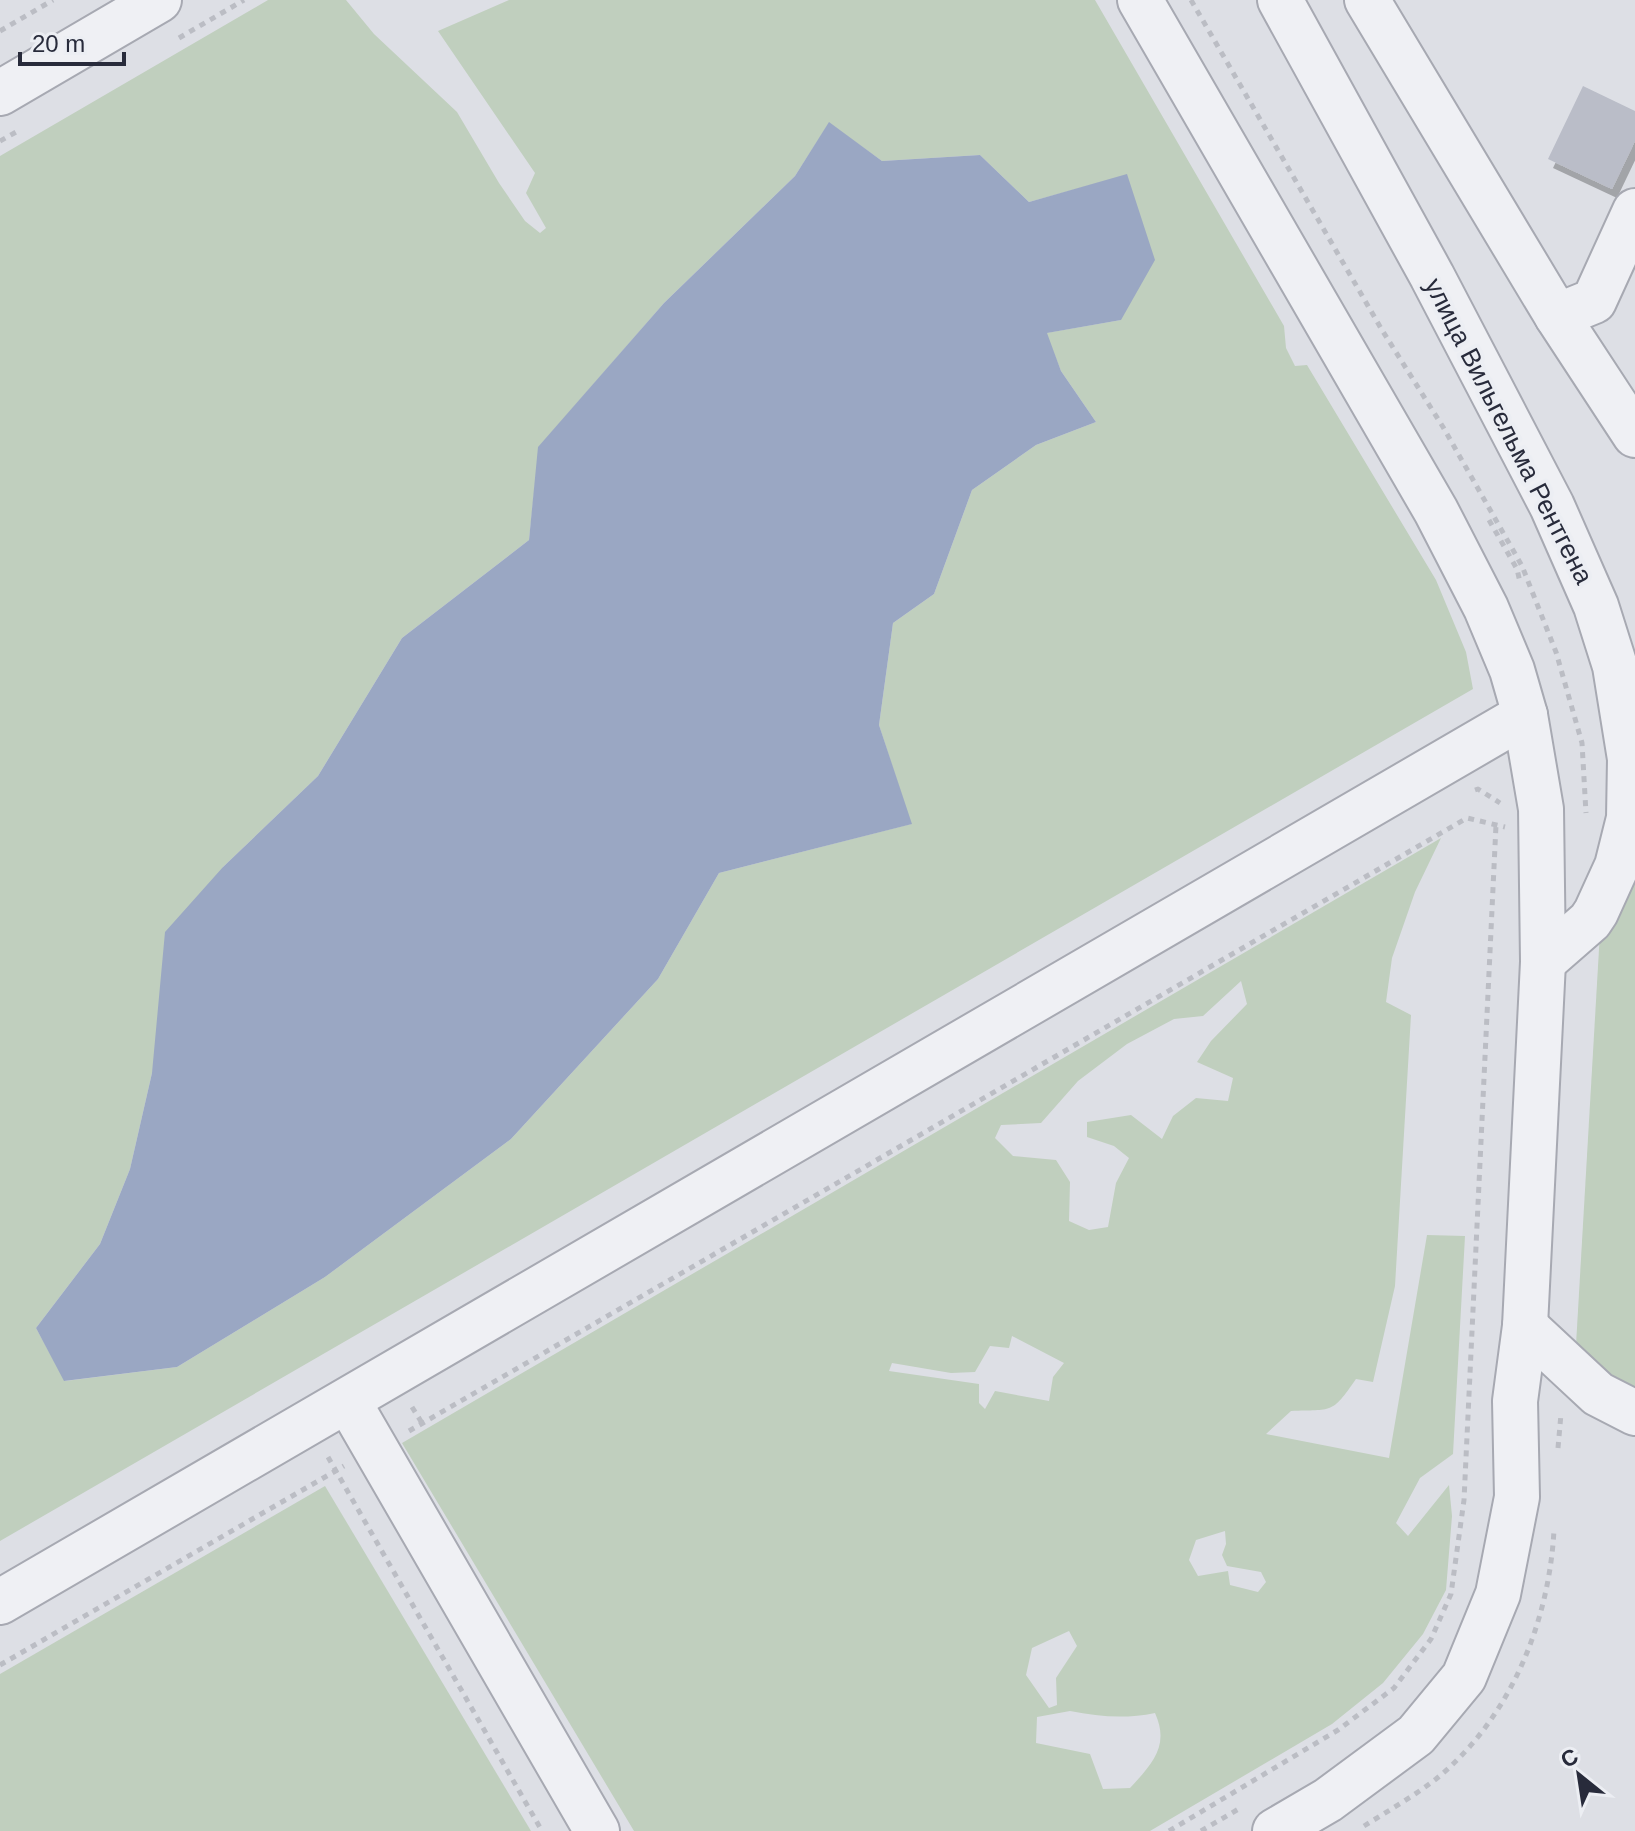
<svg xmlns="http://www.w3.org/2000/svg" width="1635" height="1831" viewBox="0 0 1635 1831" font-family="Helvetica,sans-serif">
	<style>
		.green { fill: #c0cfbe; fill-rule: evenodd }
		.water { fill: #9aa7c3 }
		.building { fill: #babdc8; filter: url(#shadow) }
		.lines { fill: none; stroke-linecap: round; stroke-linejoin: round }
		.minor-casing { stroke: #a7a9b2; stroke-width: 48 }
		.path { stroke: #bbbdc4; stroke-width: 5; stroke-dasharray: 6 6; stroke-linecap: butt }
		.minor { stroke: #eff0f4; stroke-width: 44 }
		.labels { text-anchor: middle; stroke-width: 8; stroke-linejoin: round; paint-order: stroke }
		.street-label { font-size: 26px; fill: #282b3b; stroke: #eceef3 }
	</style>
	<defs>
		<filter id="shadow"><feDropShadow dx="5" dy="9" stdDeviation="0" flood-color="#0004"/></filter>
	</defs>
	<rect width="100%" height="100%" fill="#dddfe5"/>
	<g class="green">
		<path d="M 268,0 L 346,0 L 374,34 L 457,112 L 499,183 L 525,221 L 540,233 L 546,228 L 526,193 L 535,173 L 438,31 L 509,0 L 1095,0 L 1284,326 L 1286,348 L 1295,366 L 1307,365 L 1436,580 L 1466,652 L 1473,689 L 0,1541 L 0,156 ZM 829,123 L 882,161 L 980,155 L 1029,202 L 1127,175 L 1121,320 L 1046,333 L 1061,371 L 1096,422 L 1036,445 L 972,490 L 934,594 L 893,623 L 879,725 L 911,824 L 719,873 L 658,979 L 511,1139 L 325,1277 L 177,1367 L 65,1381 L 36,1328 L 100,1244 L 130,1169 L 152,1073 L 223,867 L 318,776 L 402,638 L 529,540 L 539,447 L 664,303 L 795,176 Z"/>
		<path d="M 1441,838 L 1415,892 L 1392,958 L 1386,1002 L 1411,1015 L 1395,1286 L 1373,1382 L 1356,1379 C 1331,1415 1333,1409 1291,1411 L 1266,1434 L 1389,1458 L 1427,1235 L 1465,1236 L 1453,1454 L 1420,1478 L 1396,1523 L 1408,1536 L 1449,1485 L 1452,1516 L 1446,1590 L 1423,1634 L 1383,1683 L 1332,1724 L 1150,1831 L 634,1831 L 402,1443 ZM 1241,981 L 1247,1004 L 1211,1041 L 1197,1062 L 1233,1078 L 1228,1101 L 1196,1098 L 1173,1116 L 1162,1139 L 1131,1115 L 1087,1122 L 1087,1137 L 1114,1146 L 1129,1158 L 1116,1183 L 1108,1227 L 1089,1230 L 1069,1221 L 1070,1182 L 1056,1160 L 1013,1156 L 995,1138 L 1001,1125 L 1041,1123 L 1078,1081 L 1127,1044 L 1174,1019 L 1203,1016 ZM 1012,1336 L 1064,1363 L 1053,1377 L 1049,1401 L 995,1391 L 985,1409 L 979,1403 L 979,1384 L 889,1371 L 892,1363 L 951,1373 L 975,1372 L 990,1346 L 1009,1348 ZM 1225,1531 L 1226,1544 L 1222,1555 L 1227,1566 L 1261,1572 L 1266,1582 L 1258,1592 L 1230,1585 L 1228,1571 L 1198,1576 L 1189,1560 L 1196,1540 ZM 1069,1631 L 1077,1646 L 1056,1678 L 1057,1705 L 1049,1708 L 1026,1675 L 1032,1648 ZM 1070,1711 C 1100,1717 1126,1719 1155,1713 C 1170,1746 1152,1764 1130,1788 L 1103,1789 L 1090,1754 L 1036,1743 L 1037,1717 Z"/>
		<path d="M 1635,881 L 1635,1397 L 1603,1381 L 1576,1345 L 1600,932 Z"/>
		<path d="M 325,1486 L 531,1831 L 0,1831 L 0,1674 Z"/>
	</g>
	<path class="water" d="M 829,122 L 882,161 L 980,155 L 1029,202 L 1127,174 L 1155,260 L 1121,320 L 1047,333 L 1061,371 L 1096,422 L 1036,445 L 972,490 L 934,594 L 893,623 L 879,725 L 912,824 L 719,873 L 658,979 L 511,1139 L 325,1277 L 177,1367 L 64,1381 L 36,1328 L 100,1244 L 130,1169 L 152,1073 L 165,932 L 223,867 L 318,776 L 402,638 L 529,540 L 538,447 L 664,303 L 795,176 Z"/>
	<path class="building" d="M 1583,86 L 1635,111 L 1635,141 L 1612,189 L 1548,159 Z"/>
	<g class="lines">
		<g class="minor-casing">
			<g id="minor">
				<path d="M 1140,0 L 1436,511 L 1486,608 L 1512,670 L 1525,715 L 1541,809 L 1543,962 L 1525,1326 L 1515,1401 L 1517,1497 L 1498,1594 L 1464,1677 L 1416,1735 L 1328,1800 L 1275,1831"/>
				<path d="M 1280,0 L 1432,276 L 1552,506 L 1596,606 L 1615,666 L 1630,759 L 1629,818 L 1617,866 L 1596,912 L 1590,921 L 1543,962"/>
				<path d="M 1367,0 L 1557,316 L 1635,435"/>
				<path d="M 0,93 L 159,0"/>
				<path d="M 1557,316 L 1594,301 L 1635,211"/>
				<path d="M 1525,1326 L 1598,1394 L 1635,1413"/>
				<path d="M 348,1401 L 597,1831"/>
				<path d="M 0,1602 L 1525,715"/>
			</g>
		</g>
		<g class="path">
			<path d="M 1191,0 L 1382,330 L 1443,427 L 1522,566 L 1556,652 L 1582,743 L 1586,813"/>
			<path d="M 0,31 L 53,0"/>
			<path d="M 179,38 L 244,0"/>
			<path d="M 0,141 L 18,131"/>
			<path d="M 1489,520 L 1517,569 L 1520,582"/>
			<path d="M 1475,790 L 1478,789 L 1500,803"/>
			<path d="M 412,1407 L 422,1423"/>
			<path d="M 409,1431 L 1467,818 L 1505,827"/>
			<path d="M 1558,1448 L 1561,1414"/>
			<path d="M 328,1457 L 542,1831"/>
			<path d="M 0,1665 L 344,1466"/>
			<path d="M 1364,1826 C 1388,1811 1414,1796 1436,1779 C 1510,1719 1549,1623 1554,1530"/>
			<path d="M 1169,1831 L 1338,1730 L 1394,1688 L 1431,1639 L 1451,1594 L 1464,1500 L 1496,825"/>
			<path d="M 1201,1831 L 1242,1807"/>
		</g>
		<use href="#minor" class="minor"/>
	</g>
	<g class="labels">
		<g class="street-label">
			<text transform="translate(1509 431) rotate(63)" y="9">улица Вильгельма Рентгена</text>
		</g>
	</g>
	<g transform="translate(1579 1775) rotate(330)" stroke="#eceef3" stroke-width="6" paint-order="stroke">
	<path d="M0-6L14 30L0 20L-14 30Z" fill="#282b3b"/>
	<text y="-12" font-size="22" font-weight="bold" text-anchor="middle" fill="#282b3b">С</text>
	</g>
	<path d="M20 52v12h104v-12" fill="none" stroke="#282b3b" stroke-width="4"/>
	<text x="32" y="52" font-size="24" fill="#282b3b" stroke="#eceef3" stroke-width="6" paint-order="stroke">20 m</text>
</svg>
